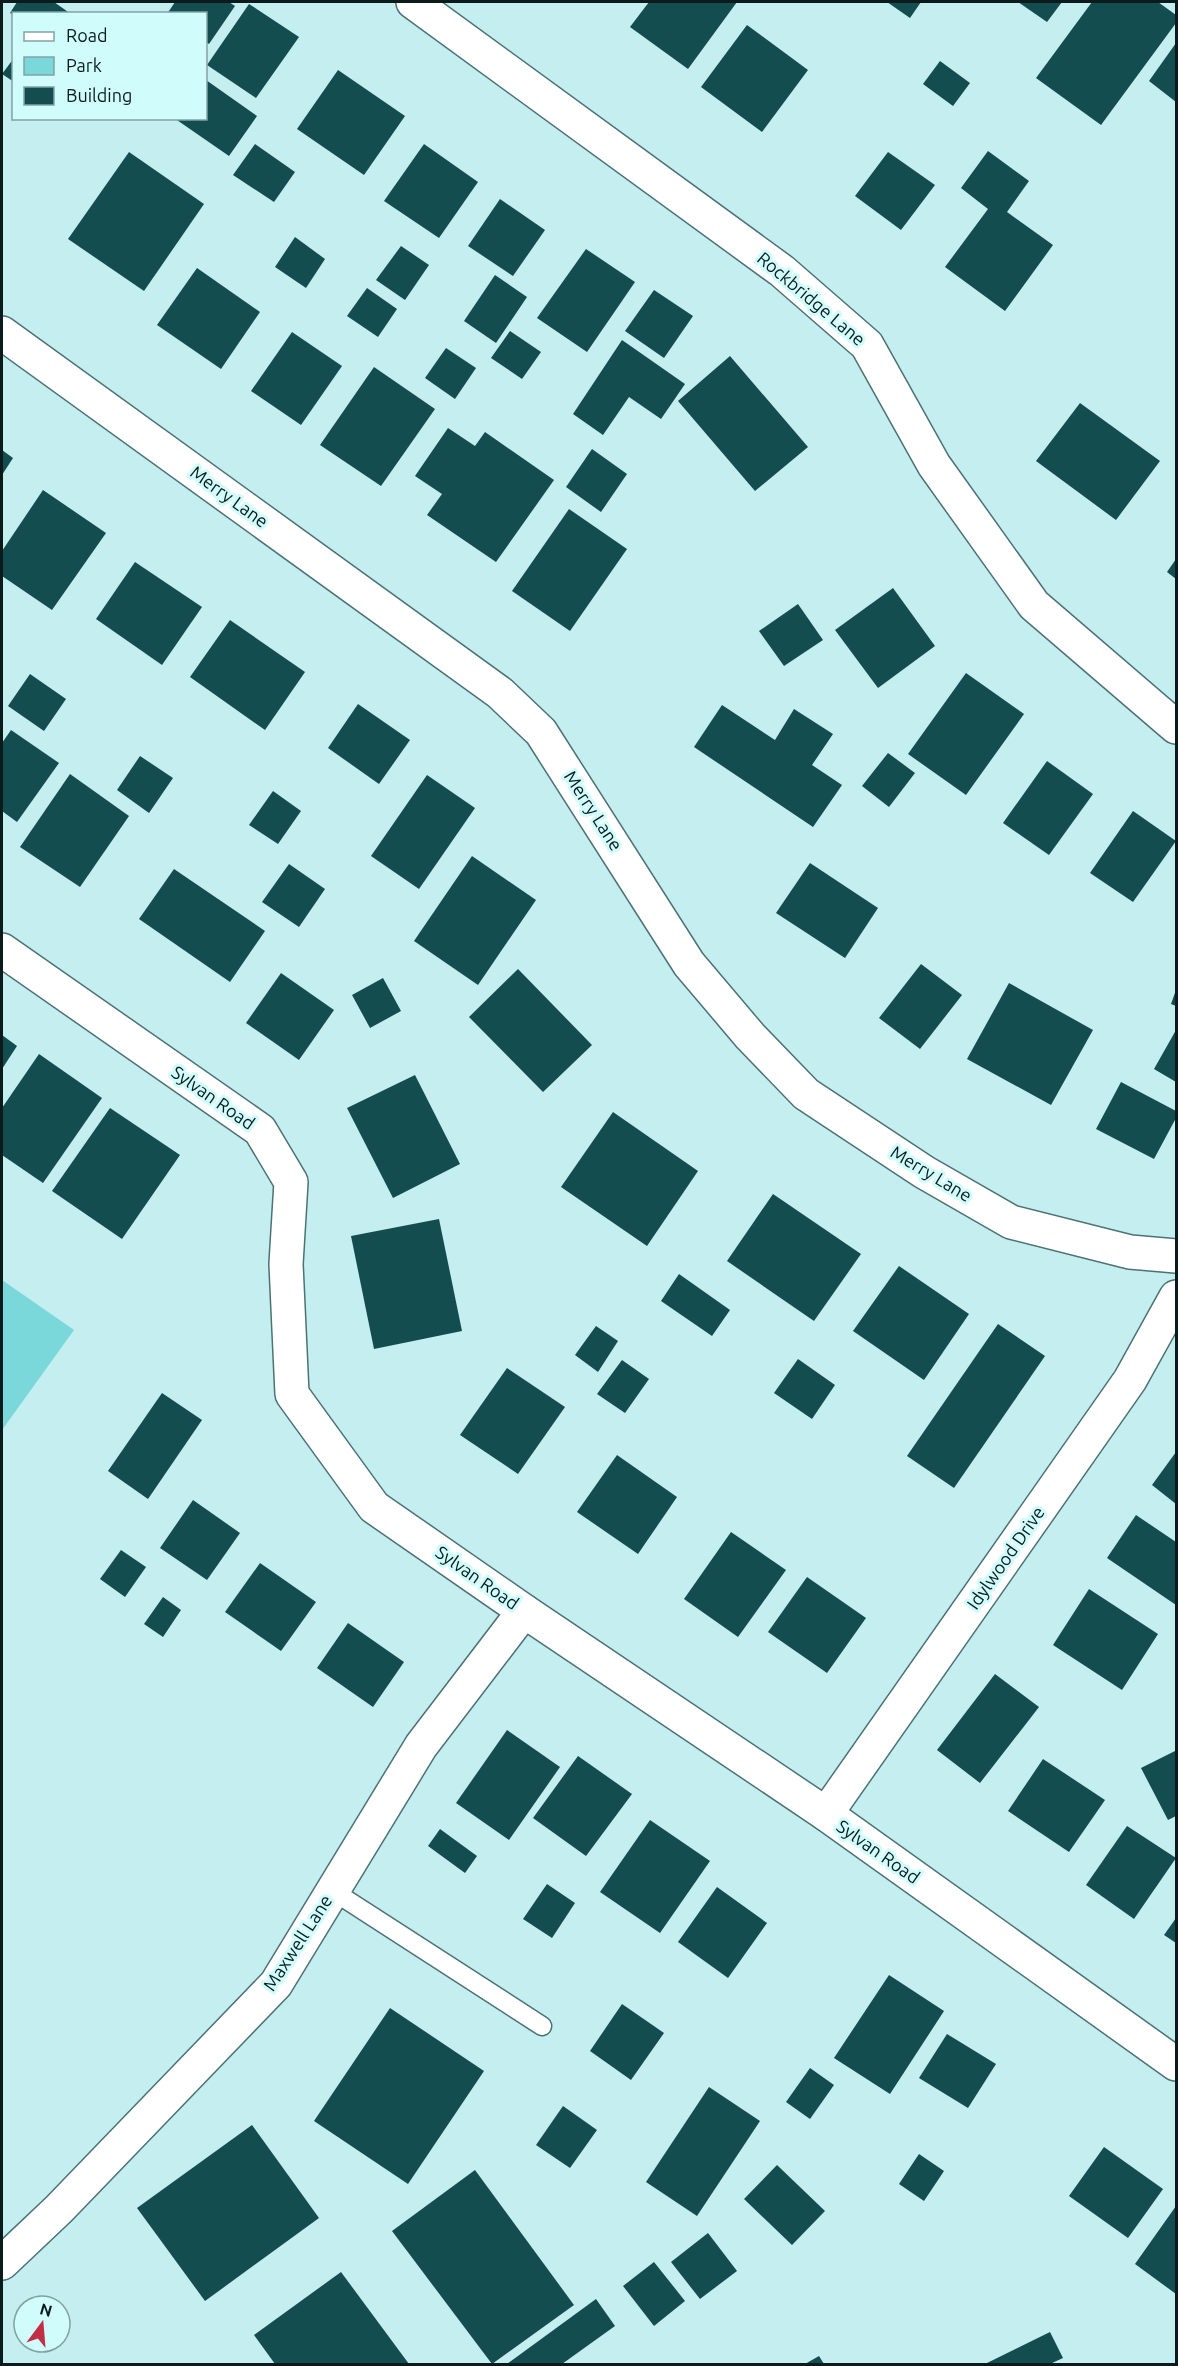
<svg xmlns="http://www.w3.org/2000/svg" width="1178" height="2366" viewBox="0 0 1178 2366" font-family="Ubuntu,sans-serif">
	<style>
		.green { fill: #7ad8da }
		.building { fill: #134d4f }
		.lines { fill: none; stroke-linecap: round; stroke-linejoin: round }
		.lane-casing { stroke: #4c7273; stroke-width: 21 }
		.street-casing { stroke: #4c7273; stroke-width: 36 }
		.lane { stroke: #fff; stroke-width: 18 }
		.street { stroke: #fff; stroke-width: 33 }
		.labels { text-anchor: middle; stroke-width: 6; stroke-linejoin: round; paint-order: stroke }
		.street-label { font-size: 18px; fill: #0b1b1c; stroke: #d1fcfc }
	</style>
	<rect width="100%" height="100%" fill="#c4eeef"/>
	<path class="green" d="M 2,1280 L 74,1330 L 2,1430 Z"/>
	<g class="building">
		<path d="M 17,2 L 54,2 L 71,14 L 14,14 L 14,15 L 10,13 Z"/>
		<path d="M 175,2 L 229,2 L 235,6 L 209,44 L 206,42 L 206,14 L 167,14 Z"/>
		<path d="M 649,2 L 737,2 L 688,69 L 630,27 Z"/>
		<path d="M 887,2 L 921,2 L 910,18 Z"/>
		<path d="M 1018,2 L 1062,2 L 1047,22 Z"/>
		<path d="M 1092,2 L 1158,2 L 1176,15 L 1176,23 L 1101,125 L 1036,78 Z"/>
		<path d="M 249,4 L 299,37 L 256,98 L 207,65 Z"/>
		<path d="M 747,25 L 808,70 L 762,132 L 701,87 Z"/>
		<path d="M 1176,43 L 1176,102 L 1149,81 Z"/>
		<path d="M 14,58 L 14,82 L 2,74 Z"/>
		<path d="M 940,61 L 970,83 L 953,106 L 923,84 Z"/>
		<path d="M 338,70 L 405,116 L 364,175 L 297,129 Z"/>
		<path d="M 206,80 L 257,116 L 229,156 L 174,118 L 206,118 Z"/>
		<path d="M 255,144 L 295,172 L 274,202 L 233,175 Z"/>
		<path d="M 424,144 L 478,182 L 439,238 L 384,201 Z"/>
		<path d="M 988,151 L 1029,181 L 1007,212 L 1053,245 L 1005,311 L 945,267 L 988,209 L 961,188 Z"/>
		<path d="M 129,152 L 204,204 L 144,291 L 68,239 Z"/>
		<path d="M 888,152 L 935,185 L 901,230 L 855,196 Z"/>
		<path d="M 500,199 L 545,230 L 513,276 L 468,246 Z"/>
		<path d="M 295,237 L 325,259 L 306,288 L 275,267 Z"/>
		<path d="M 401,246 L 429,265 L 405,300 L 376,280 Z"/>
		<path d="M 586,249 L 635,282 L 587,352 L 537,318 Z"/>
		<path d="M 197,268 L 260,312 L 221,369 L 157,325 Z"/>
		<path d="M 495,275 L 527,297 L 496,343 L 464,321 Z"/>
		<path d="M 367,288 L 397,309 L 378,337 L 347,316 Z"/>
		<path d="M 654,290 L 693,316 L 664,358 L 625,331 Z"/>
		<path d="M 510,331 L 541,352 L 522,379 L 491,358 Z"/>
		<path d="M 292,332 L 342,366 L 301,425 L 251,391 Z"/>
		<path d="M 622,340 L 685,384 L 661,419 L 629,397 L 603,435 L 573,414 Z"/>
		<path d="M 446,348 L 476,368 L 455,399 L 425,378 Z"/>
		<path d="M 730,356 L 808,447 L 755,491 L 678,401 Z"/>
		<path d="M 374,367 L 435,409 L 381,486 L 320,445 Z"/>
		<path d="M 1080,403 L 1160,461 L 1116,520 L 1036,461 Z"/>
		<path d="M 448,428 L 475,446 L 485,432 L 554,480 L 496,562 L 427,515 L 442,494 L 415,476 Z"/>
		<path d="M 592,449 L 627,474 L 601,512 L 566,487 Z"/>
		<path d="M 2,450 L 13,458 L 2,475 Z"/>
		<path d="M 43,490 L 106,533 L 52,610 L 2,576 L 2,551 Z"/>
		<path d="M 569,509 L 627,549 L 570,631 L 512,591 Z"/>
		<path d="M 1176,559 L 1176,579 L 1167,572 Z"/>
		<path d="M 135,562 L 202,607 L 162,665 L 96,619 Z"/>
		<path d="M 893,588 L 935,646 L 878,688 L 835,630 Z"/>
		<path d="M 798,604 L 823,640 L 784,666 L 759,631 Z"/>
		<path d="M 230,620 L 305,672 L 265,730 L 190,677 Z"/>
		<path d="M 966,673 L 1024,714 L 966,795 L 908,754 Z"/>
		<path d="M 30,674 L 66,699 L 44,731 L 8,706 Z"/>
		<path d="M 358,704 L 410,740 L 379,784 L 328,748 Z"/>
		<path d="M 722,705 L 775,740 L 794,709 L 833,734 L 812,765 L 842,785 L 813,827 L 694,747 Z"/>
		<path d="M 11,730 L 59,763 L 17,822 L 2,811 L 2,743 Z"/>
		<path d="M 888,753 L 915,773 L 889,807 L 862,786 Z"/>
		<path d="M 140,756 L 173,778 L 149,813 L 117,790 Z"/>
		<path d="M 1047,761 L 1093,794 L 1049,855 L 1003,823 Z"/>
		<path d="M 70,774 L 129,816 L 80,887 L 20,847 Z"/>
		<path d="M 427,775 L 475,808 L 419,889 L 371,856 Z"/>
		<path d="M 273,791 L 301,811 L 278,844 L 249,825 Z"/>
		<path d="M 1133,811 L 1176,841 L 1133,902 L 1090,873 Z"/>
		<path d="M 472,856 L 536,900 L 478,985 L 414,941 Z"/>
		<path d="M 810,863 L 878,908 L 845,958 L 776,913 Z"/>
		<path d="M 289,864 L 325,889 L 299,927 L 262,902 Z"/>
		<path d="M 174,869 L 265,931 L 230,982 L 139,919 Z"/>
		<path d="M 921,964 L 962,995 L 920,1049 L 879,1018 Z"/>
		<path d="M 518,969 L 592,1045 L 543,1092 L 469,1017 Z"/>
		<path d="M 281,973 L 334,1010 L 299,1060 L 246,1023 Z"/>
		<path d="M 383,978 L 401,1011 L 370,1028 L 352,995 Z"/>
		<path d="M 1009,983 L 1093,1030 L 1051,1105 L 967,1059 Z"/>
		<path d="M 1176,990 L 1176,1006 L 1171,1004 Z"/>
		<path d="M 1176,1030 L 1176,1082 L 1154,1069 Z"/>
		<path d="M 2,1035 L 17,1046 L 2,1069 Z"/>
		<path d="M 39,1054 L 102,1098 L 43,1183 L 2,1155 L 2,1108 Z"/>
		<path d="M 415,1075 L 460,1164 L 393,1198 L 347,1108 Z"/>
		<path d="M 1121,1082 L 1176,1111 L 1176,1118 L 1154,1159 L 1096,1129 Z"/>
		<path d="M 110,1108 L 180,1155 L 122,1239 L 52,1191 Z"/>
		<path d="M 613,1112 L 698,1171 L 647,1246 L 561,1187 Z"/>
		<path d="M 773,1194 L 861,1254 L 814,1321 L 727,1261 Z"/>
		<path d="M 439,1219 L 462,1331 L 374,1349 L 351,1236 Z"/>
		<path d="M 899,1266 L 969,1314 L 924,1380 L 853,1331 Z"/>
		<path d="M 679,1274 L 730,1310 L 712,1336 L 661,1301 Z"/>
		<path d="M 998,1324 L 1045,1356 L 954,1488 L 907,1456 Z"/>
		<path d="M 596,1326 L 618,1341 L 598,1372 L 575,1355 Z"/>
		<path d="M 798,1359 L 835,1385 L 812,1419 L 774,1393 Z"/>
		<path d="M 622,1360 L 649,1379 L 625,1413 L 597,1394 Z"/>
		<path d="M 507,1368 L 565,1407 L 518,1474 L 460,1435 Z"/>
		<path d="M 162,1393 L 202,1420 L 148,1499 L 108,1471 Z"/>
		<path d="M 1176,1452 L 1176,1504 L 1152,1485 Z"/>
		<path d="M 617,1455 L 677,1497 L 638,1554 L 577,1512 Z"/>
		<path d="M 193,1500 L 240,1533 L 207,1580 L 160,1548 Z"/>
		<path d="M 1136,1515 L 1176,1542 L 1176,1605 L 1107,1558 Z"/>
		<path d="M 731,1532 L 786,1570 L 738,1637 L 684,1599 Z"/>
		<path d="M 121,1550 L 146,1567 L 125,1597 L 100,1579 Z"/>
		<path d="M 260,1563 L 316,1602 L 281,1651 L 225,1612 Z"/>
		<path d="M 807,1577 L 866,1618 L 827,1673 L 768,1632 Z"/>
		<path d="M 1089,1589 L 1158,1634 L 1122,1690 L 1053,1645 Z"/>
		<path d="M 163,1597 L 181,1610 L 163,1637 L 144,1624 Z"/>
		<path d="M 348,1623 L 404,1662 L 373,1707 L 317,1668 Z"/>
		<path d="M 995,1674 L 1039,1707 L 980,1783 L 937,1750 Z"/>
		<path d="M 507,1730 L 560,1767 L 509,1840 L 456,1803 Z"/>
		<path d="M 1175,1751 L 1176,1816 L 1168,1820 L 1141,1768 Z"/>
		<path d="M 578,1756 L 632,1794 L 586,1856 L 533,1818 Z"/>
		<path d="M 1043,1759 L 1105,1800 L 1069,1852 L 1008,1811 Z"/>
		<path d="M 650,1820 L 710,1861 L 660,1933 L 600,1892 Z"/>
		<path d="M 1127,1826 L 1176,1858 L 1134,1919 L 1086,1885 Z"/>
		<path d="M 440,1829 L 477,1856 L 465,1873 L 428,1846 Z"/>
		<path d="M 547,1884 L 575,1903 L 552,1938 L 523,1919 Z"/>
		<path d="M 717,1887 L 767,1923 L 728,1978 L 678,1942 Z"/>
		<path d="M 1176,1918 L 1176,1943 L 1164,1935 Z"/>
		<path d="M 889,1975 L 944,2011 L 890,2094 L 834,2058 Z"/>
		<path d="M 622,2004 L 664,2033 L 631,2080 L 590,2051 Z"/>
		<path d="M 390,2008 L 484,2071 L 408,2184 L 314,2121 Z"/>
		<path d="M 947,2034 L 996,2064 L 968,2108 L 919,2078 Z"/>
		<path d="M 810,2068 L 834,2085 L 810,2119 L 786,2102 Z"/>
		<path d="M 709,2087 L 760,2121 L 697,2216 L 646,2182 Z"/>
		<path d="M 563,2106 L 597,2130 L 570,2168 L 536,2145 Z"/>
		<path d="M 252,2125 L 319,2218 L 205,2301 L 137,2208 Z"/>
		<path d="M 1104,2147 L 1163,2189 L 1128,2238 L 1069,2196 Z"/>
		<path d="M 919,2154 L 944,2171 L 924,2201 L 899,2184 Z"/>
		<path d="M 777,2165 L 825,2211 L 792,2245 L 744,2199 Z"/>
		<path d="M 475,2170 L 574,2305 L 492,2364 L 392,2231 Z"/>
		<path d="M 1176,2206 L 1176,2294 L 1135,2264 Z"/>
		<path d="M 708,2233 L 737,2271 L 700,2299 L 671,2262 Z"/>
		<path d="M 654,2262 L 685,2301 L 654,2326 L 623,2286 Z"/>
		<path d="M 341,2272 L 409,2364 L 275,2364 L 254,2335 Z"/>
		<path d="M 596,2299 L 615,2326 L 562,2364 L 507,2364 Z"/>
		<path d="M 1050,2332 L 1063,2358 L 1050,2364 L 985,2364 Z"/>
		<path d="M 819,2356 L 824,2364 L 805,2364 Z"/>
	</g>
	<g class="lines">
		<g class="lane-casing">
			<path id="lane" d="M 333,1891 L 542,2026"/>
		</g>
		<g class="street-casing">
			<g id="street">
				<path d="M 413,2 L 782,271 L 867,345 L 934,465 L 1034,605 L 1176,727"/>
				<path d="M 2,333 L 500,693 L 541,732 L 689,964 L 750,1036 L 806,1094 L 924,1172 L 1011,1222 L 1130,1252 L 1176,1256"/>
				<path d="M 2,950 L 260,1130 L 291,1182 L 286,1264 L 292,1394 L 374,1507 L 524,1611 L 826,1814 L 1176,2064"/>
				<path d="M 826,1814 L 1130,1380 L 1176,1297"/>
				<path d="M 2,2263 L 59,2209 L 276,1984 L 421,1746 L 524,1611"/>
			</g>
		</g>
		<use href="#lane" class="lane"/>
		<use href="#street" class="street"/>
	</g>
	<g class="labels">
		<g class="street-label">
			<text transform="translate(811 299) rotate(40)" y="6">Rockbridge Lane</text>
			<text transform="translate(229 497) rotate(36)" y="6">Merry Lane</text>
			<text transform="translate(593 811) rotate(57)" y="6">Merry Lane</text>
			<text transform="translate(213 1098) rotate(35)" y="6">Sylvan Road</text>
			<text transform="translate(931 1174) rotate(31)" y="6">Merry Lane</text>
			<text transform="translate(1006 1558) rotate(-55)" y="6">Idylwood Drive</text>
			<text transform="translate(477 1578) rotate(35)" y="6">Sylvan Road</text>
			<text transform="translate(878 1852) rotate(35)" y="6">Sylvan Road</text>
			<text transform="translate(298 1943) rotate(-57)" y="6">Maxwell Lane</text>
		</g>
	</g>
	<rect width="1178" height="2366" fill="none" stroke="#0b1b1c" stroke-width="6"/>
	<rect x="12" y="12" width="195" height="108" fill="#d1fcfc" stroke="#82a2a2" stroke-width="1.5"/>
	<rect x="24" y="32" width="30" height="9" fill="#ffffff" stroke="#82a2a2" stroke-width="1.5"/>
	<text x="66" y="42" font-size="18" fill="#0b1b1c">Road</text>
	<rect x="24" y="57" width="30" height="18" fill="#7ad8da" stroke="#82a2a2" stroke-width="1.5"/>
	<text x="66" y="72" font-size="18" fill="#0b1b1c">Park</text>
	<rect x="24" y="87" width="30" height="18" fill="#134d4f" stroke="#82a2a2" stroke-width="1.5"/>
	<text x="66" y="102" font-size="18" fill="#0b1b1c">Building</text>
	<g transform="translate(42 2324) rotate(16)"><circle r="28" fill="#d1fcfc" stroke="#82a2a2" stroke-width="1.5"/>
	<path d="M0-4.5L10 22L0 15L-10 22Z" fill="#c13045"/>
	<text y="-9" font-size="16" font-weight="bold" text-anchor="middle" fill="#0b1b1c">N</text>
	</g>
</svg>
